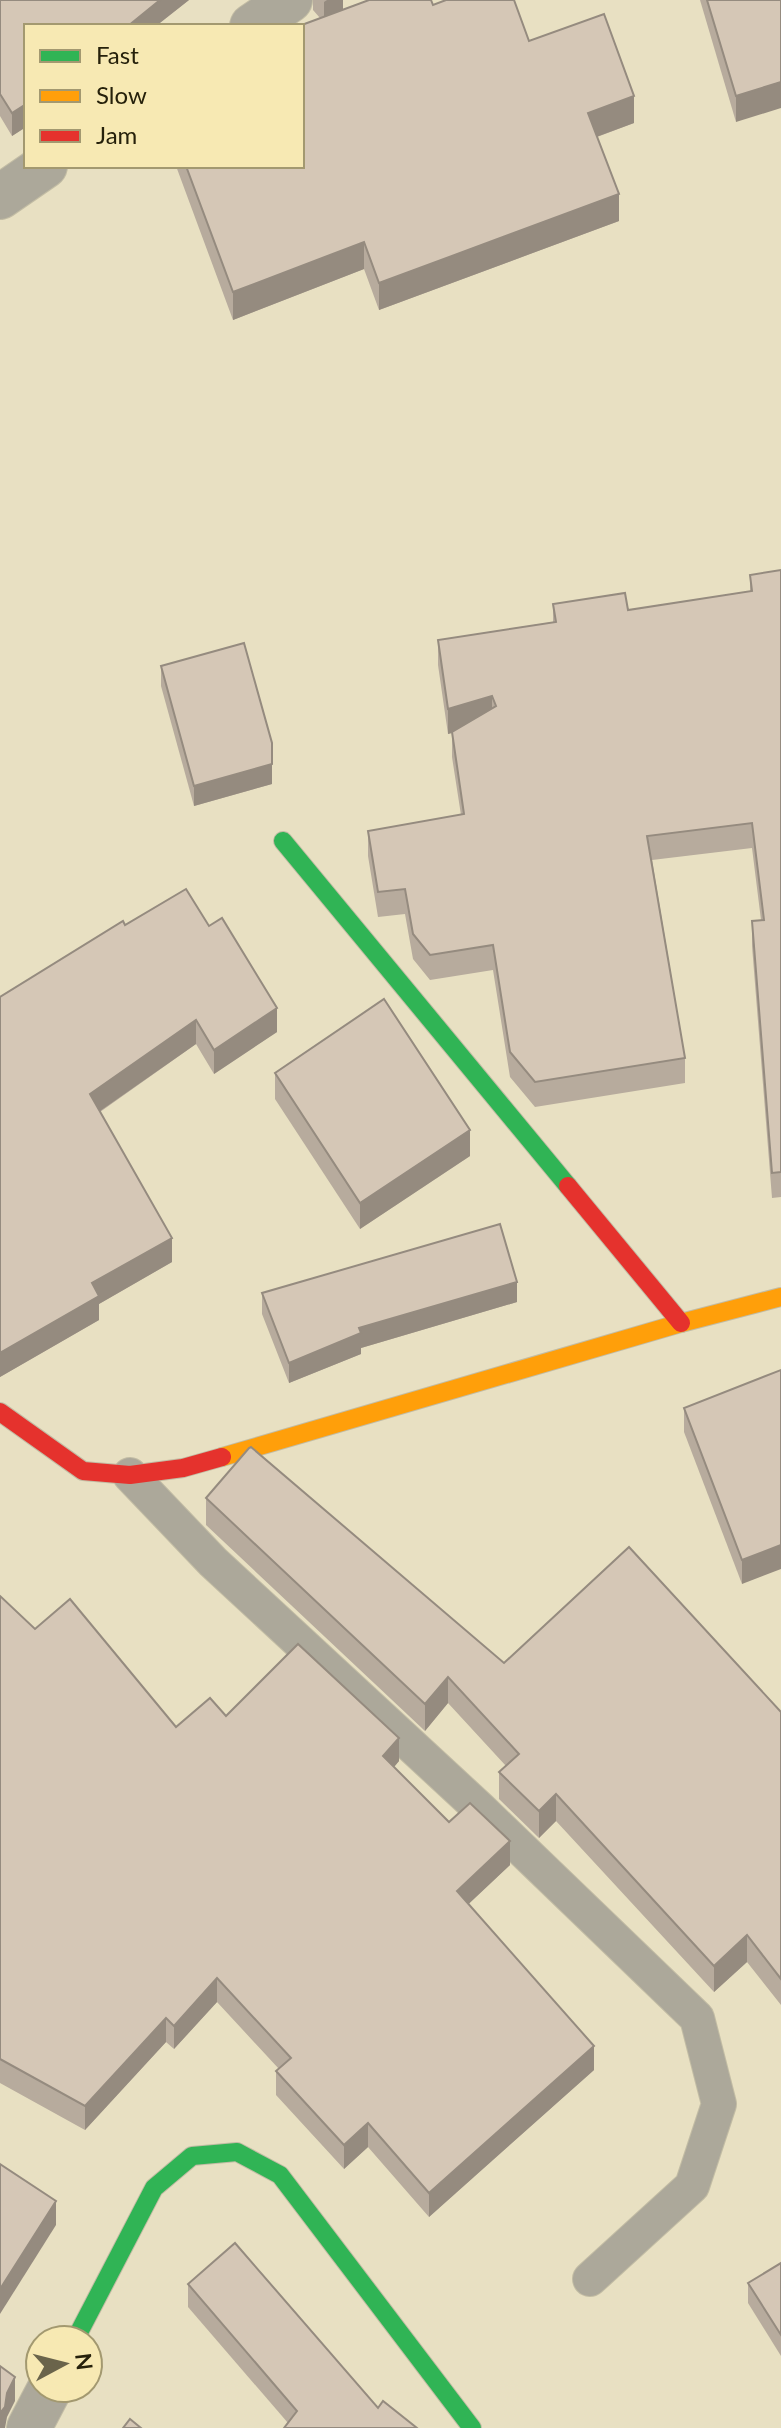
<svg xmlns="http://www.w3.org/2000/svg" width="781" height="2428" viewBox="0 0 781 2428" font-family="Lato,sans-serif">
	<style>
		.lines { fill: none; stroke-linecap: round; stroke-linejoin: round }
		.lane-casing { stroke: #c2bca4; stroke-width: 36 }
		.street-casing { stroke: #c2bca4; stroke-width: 46 }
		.fast-casing { stroke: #c2bca4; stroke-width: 20 }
		.slow-casing { stroke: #c2bca4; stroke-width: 20 }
		.jam-casing { stroke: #c2bca4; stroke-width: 20 }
		.lane { stroke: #aca89a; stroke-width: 34 }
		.street { stroke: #aca89a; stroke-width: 44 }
		.fast { stroke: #30b455; stroke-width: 18 }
		.slow { stroke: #ff9f0a; stroke-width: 18 }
		.jam { stroke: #e5322d; stroke-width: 18 }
		.wall { fill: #b7ab9d }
		.shaded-wall { fill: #958b7f }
		.building { fill: #d5c7b6; stroke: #958b7f; stroke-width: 2 }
	</style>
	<rect width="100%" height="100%" fill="#e8e0c2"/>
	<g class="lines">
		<g class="lane-casing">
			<path id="lane" d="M 130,1475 L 213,1562 L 480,1809 L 697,2018 L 719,2104 L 692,2186 L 590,2279"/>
		</g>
		<g class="street-casing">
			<g id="street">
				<path d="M 252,26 L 290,0"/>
				<path d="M 0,197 L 45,166"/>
				<path d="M 29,2428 L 50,2388"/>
			</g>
		</g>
		<g class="fast-casing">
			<g id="fast">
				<path d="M 283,841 L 568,1186"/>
				<path d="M 75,2340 L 154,2188 L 192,2156 L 237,2152 L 280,2175 L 472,2428"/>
			</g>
		</g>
		<g class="slow-casing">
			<path id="slow" d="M 222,1457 L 681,1323 L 781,1297"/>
		</g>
		<g class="jam-casing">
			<g id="jam">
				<path d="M 568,1186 L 681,1323"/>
				<path d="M 0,1412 L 83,1471 L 130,1475 L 183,1468 L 222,1457"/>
			</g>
		</g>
		<use href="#lane" class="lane"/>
		<use href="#street" class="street"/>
		<use href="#fast" class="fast"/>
		<use href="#slow" class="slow"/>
		<use href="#jam" class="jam"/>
	</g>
	<g class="wall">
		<path d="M 0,0 L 189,0 L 156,26 L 26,26 L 26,127 L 12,136 L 0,116 Z"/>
		<path d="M 313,0 L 343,0 L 343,10 L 433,5 L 529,41 L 634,123 L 597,137 L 619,221 L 379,310 L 364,269 L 233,320 L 176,166 L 302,166 L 320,18 L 313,10 Z"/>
		<path d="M 700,0 L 781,0 L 736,122 Z"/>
		<path d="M 781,570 L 781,1197 L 772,1198 L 752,946 L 752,921 L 761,920 L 752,848 L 652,860 L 685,1058 L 685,1083 L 535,1107 L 510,1077 L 493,970 L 430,980 L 413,959 L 405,914 L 378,917 L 368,856 L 368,831 L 461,815 L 452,757 L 452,733 L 448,734 L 438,665 L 438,640 L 553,622 L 553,604 L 628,610 L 750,591 L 750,575 Z"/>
		<path d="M 161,666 L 272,784 L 194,806 L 161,686 Z"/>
		<path d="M 125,925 L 209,926 L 277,1032 L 214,1074 L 196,1044 L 100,1112 L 172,1262 L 99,1304 L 99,1320 L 0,1377 L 0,997 Z"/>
		<path d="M 275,1073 L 470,1156 L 360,1229 L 275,1099 Z"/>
		<path d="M 262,1293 L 517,1302 L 361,1348 L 361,1354 L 289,1383 L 262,1314 Z"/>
		<path d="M 781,1370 L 742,1584 L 684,1432 L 684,1408 Z"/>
		<path d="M 206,1498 L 504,1663 L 781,1712 L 781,2005 L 747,1962 L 714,1992 L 556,1821 L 539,1838 L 499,1799 L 499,1772 L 506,1766 L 448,1703 L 425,1731 L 206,1525 Z"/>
		<path d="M 0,1596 L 35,1629 L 176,1727 L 226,1716 L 399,1761 L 394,1767 L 449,1822 L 510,1865 L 468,1904 L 594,2070 L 429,2217 L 368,2147 L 344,2169 L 276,2095 L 276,2071 L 279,2069 L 217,2002 L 174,2049 L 166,2042 L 85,2130 L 0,2083 Z"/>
		<path d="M 781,2263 L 781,2356 L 748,2303 L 748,2283 Z"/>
		<path d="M 188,2284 L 378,2408 L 288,2423 L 188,2307 Z"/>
	</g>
	<g class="shaded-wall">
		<path d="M 160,0 L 189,0 L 156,26 L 128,26 Z"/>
		<path d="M 327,0 L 343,0 L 343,13 L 324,24 L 324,2 Z"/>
		<path d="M 781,82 L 781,108 L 736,122 L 736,96 Z"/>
		<path d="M 634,96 L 634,123 L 588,140 L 588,113 Z"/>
		<path d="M 26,104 L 26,127 L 12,136 L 12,113 Z"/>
		<path d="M 619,194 L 619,221 L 379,310 L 379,283 Z"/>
		<path d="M 364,242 L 364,269 L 233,320 L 233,292 Z"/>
		<path d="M 492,696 L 492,721 L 448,734 L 448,709 Z"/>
		<path d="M 272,764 L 272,784 L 194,806 L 194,786 Z"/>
		<path d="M 277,1008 L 277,1032 L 214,1074 L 214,1050 Z"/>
		<path d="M 196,1020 L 196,1044 L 90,1118 L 90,1094 Z"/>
		<path d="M 470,1130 L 470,1156 L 360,1229 L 360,1203 Z"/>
		<path d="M 172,1238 L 172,1262 L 99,1304 L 99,1320 L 0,1377 L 0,1353 L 92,1283 Z"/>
		<path d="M 517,1282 L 517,1302 L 361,1348 L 361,1354 L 289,1383 L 289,1363 L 359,1328 Z"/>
		<path d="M 781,1545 L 781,1569 L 742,1584 L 742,1560 Z"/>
		<path d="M 448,1677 L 448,1703 L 425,1731 L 425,1704 Z"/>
		<path d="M 399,1738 L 399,1761 L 383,1780 L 383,1756 Z"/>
		<path d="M 556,1794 L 556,1821 L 539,1838 L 539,1811 Z"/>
		<path d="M 510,1841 L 510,1865 L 457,1915 L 457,1891 Z"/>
		<path d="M 747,1935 L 747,1962 L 714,1992 L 714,1966 Z"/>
		<path d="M 217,1978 L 217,2002 L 174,2049 L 174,2026 Z"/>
		<path d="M 166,2018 L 166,2042 L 85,2130 L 85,2106 Z"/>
		<path d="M 594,2046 L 594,2070 L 429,2217 L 429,2193 Z"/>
		<path d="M 368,2123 L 368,2147 L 344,2169 L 344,2145 Z"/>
		<path d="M 56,2201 L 56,2225 L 0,2314 L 0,2289 Z"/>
		<path d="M 15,2377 L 15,2401 L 7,2417 L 5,2428 L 0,2428 L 0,2413 L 7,2393 Z"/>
	</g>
	<g class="building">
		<path d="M 0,0 L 160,0 L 128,26 L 26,26 L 26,104 L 12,113 L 0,94 Z"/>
		<path d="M 369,0 L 431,0 L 433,5 L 446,0 L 514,0 L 529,41 L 604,14 L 634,96 L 588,113 L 619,194 L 379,283 L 364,242 L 233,292 L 186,166 L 302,166 L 302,26 L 299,26 Z"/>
		<path d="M 707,0 L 781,0 L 781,82 L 736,96 Z"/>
		<path d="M 781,570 L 781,1172 L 772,1173 L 752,921 L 764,920 L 752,823 L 647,836 L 685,1058 L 535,1082 L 510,1052 L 493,945 L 430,955 L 413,934 L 405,889 L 378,892 L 368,831 L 464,814 L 452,732 L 496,706 L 492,696 L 448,709 L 438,640 L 556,622 L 553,604 L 625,593 L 628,610 L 752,591 L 750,575 Z"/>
		<path d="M 244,643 L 272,743 L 272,764 L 194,786 L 161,666 Z"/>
		<path d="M 186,889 L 209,926 L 222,918 L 277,1008 L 214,1050 L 196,1020 L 90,1094 L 172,1238 L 92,1283 L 99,1296 L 0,1353 L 0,997 L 123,921 L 125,925 Z"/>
		<path d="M 384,999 L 470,1130 L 360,1203 L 275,1073 Z"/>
		<path d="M 500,1224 L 517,1282 L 359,1328 L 361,1333 L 289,1363 L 262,1293 Z"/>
		<path d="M 781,1370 L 781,1545 L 742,1560 L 684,1408 Z"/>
		<path d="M 251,1447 L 504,1663 L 629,1547 L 781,1712 L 781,1979 L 747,1935 L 714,1966 L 556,1794 L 539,1811 L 499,1772 L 519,1754 L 448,1677 L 425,1704 L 206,1498 L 249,1448 Z"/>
		<path d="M 0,1596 L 35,1629 L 70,1599 L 176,1727 L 210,1698 L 226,1716 L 298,1644 L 399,1738 L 383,1756 L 449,1822 L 470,1803 L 510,1841 L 457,1891 L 594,2046 L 429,2193 L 368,2123 L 344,2145 L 276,2071 L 291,2058 L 217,1978 L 174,2026 L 166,2018 L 85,2106 L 0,2059 Z"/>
		<path d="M 0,2164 L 56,2201 L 0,2289 Z"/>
		<path d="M 235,2243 L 378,2408 L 383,2401 L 417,2428 L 284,2428 L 297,2411 L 188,2284 Z"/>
		<path d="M 781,2263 L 781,2335 L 748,2283 Z"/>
		<path d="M 0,2366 L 15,2377 L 7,2393 L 5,2407 L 0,2413 Z"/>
		<path d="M 130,2419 L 141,2428 L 123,2428 Z"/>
	</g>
	<rect x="24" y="24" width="280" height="144" fill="#f7e9b3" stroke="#a39970" stroke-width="2"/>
	<rect x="40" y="50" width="40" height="12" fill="#30b455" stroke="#a39970" stroke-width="2"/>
	<text x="96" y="64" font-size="24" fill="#26210b">Fast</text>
	<rect x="40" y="90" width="40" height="12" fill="#ff9f0a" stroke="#a39970" stroke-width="2"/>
	<text x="96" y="104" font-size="24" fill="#26210b">Slow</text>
	<rect x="40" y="130" width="40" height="12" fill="#e5322d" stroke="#a39970" stroke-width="2"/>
	<text x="96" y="144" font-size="24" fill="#26210b">Jam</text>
	<g transform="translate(64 2364) rotate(83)"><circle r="38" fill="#f7e9b3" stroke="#a39970" stroke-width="2"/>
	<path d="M0-6L14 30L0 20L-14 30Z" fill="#6a644b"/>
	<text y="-12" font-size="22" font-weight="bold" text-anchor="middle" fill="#26210b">N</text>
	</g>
</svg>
